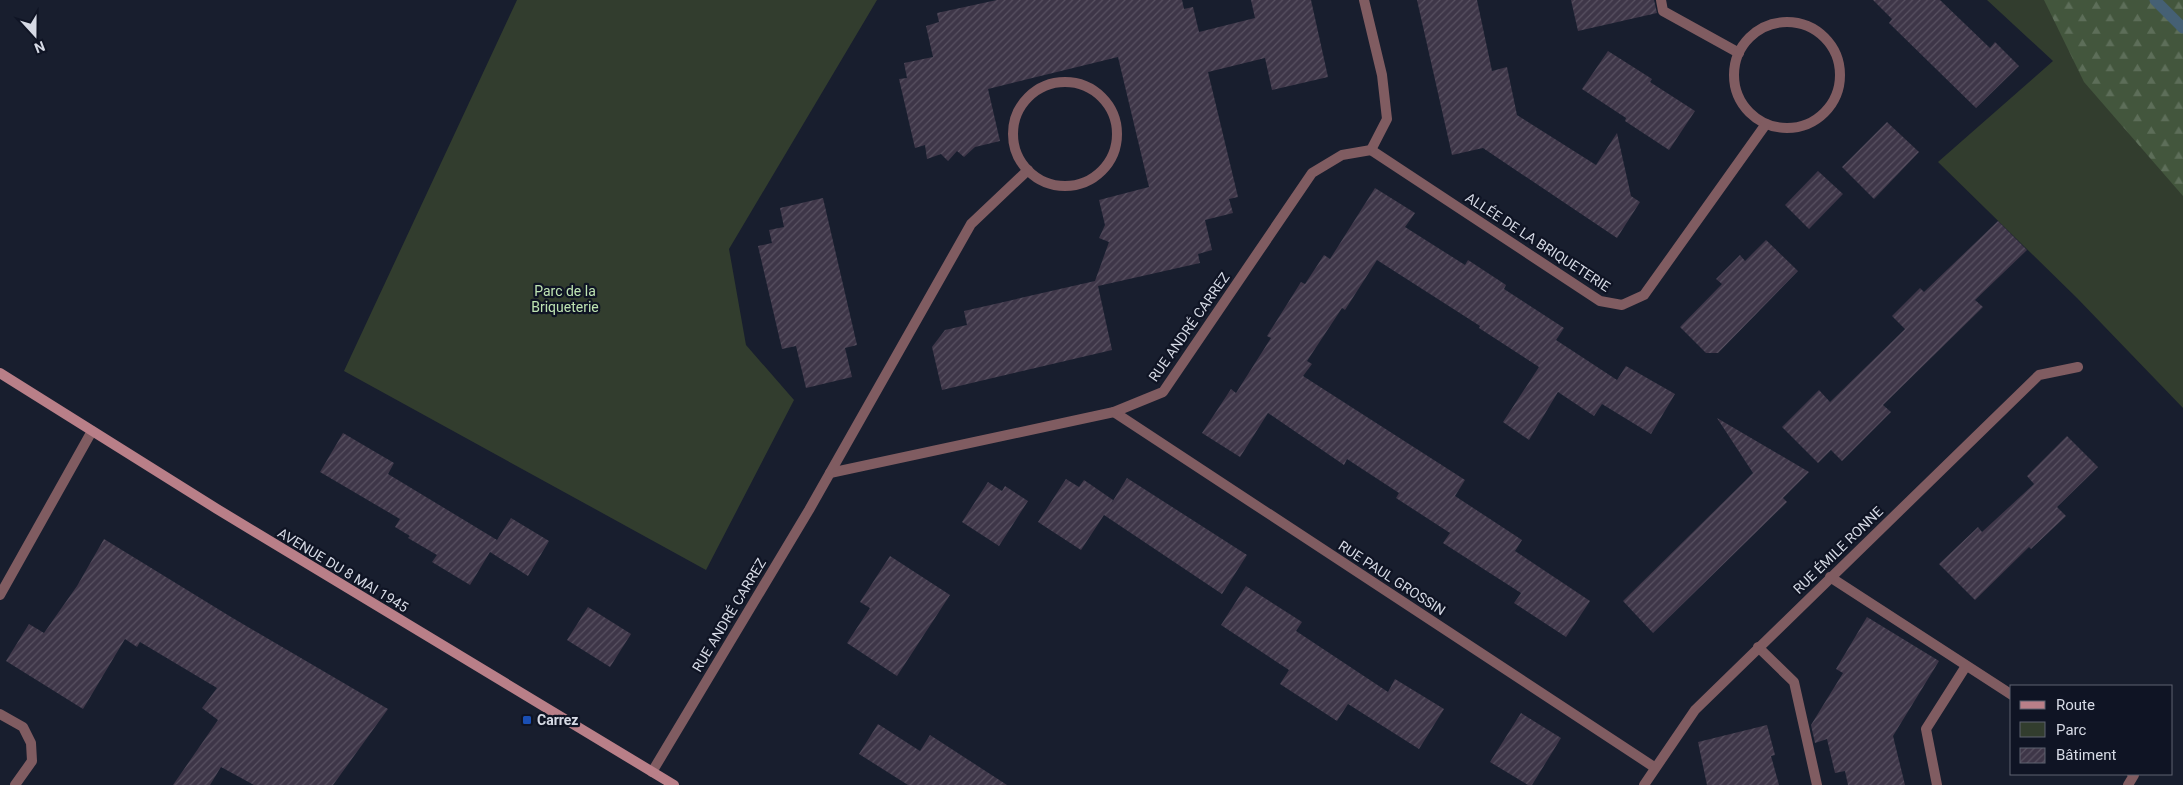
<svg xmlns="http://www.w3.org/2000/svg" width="2183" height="785" viewBox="0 0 2183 785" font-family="Roboto,sans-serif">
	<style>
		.green { fill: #323d2e }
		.forest { fill: url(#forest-firs) }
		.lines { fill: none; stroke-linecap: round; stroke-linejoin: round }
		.stream { stroke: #456074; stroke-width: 11 }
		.building { fill: url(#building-hatch) }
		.lane { stroke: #805c61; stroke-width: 10 }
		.street { stroke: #805c61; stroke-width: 10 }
		.secondary { stroke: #b97f88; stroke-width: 10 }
		.transit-dot { fill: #1a4fb4; stroke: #0f1424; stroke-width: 2 }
		.labels { text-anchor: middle; stroke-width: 4.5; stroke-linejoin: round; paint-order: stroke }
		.street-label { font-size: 14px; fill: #d6dae5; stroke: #0f1424 }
		.park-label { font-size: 14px; fill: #bee3b2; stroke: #0f1424 }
		.poi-label { font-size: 14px; font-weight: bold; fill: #d6dae5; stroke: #0f1424; text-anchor: start }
	</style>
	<defs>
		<pattern id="forest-firs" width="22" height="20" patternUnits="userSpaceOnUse" patternTransform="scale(1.25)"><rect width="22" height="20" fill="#43563d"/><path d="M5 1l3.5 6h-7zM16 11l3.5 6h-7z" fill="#5d6e59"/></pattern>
		<pattern id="building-hatch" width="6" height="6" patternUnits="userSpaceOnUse" patternTransform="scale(1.25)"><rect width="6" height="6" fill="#3e3648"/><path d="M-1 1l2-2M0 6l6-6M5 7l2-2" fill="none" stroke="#595262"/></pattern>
	</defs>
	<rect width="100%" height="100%" fill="#181e2e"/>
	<g class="green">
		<path d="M 517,0 L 877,0 L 729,249 L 746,345 L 794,400 L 706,570 L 344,371 Z"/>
		<path d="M 1987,0 L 2142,0 L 2183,48 L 2183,408 L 2077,298 L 1938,162 L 2053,61 Z"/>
	</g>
	<path class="forest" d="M 2044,0 L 2183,0 L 2183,196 L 2084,82 Z"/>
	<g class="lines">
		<path class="stream" d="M 2155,0 L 2183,28"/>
	</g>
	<g class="building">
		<path d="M 997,0 L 1182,0 L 1184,9 L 1193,7 L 1199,32 L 1255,18 L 1251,0 L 1311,0 L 1328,77 L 1272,90 L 1265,58 L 1208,72 L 1238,197 L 1229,199 L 1233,213 L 1205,220 L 1212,250 L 1198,254 L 1200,263 L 1098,286 L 1112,350 L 942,390 L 932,347 L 945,330 L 967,325 L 964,311 L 1095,281 L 1109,242 L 1099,238 L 1105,225 L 1099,200 L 1149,187 L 1118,57 L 988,89 L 1000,141 L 975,147 L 964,157 L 957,151 L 948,161 L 941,154 L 927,159 L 925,145 L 915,148 L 899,79 L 907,78 L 904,63 L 933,57 L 926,26 L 939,22 L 937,13 Z"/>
		<path d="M 1417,0 L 1477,0 L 1492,71 L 1507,67 L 1517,115 L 1596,165 L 1617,133 L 1631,196 L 1640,202 L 1617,238 L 1483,148 L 1452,155 Z"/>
		<path d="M 1571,0 L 1654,0 L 1657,13 L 1578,31 Z"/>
		<path d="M 1873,0 L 1940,0 L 1990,48 L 1995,42 L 2019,66 L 1976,108 L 1889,23 L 1892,19 Z"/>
		<path d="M 1608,51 L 1652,79 L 1650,82 L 1695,111 L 1669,150 L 1625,121 L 1626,118 L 1582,89 Z"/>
		<path d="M 1887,122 L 1919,152 L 1874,199 L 1842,167 Z"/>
		<path d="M 1818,171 L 1843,194 L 1809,229 L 1785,205 Z"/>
		<path d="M 1375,188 L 1415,213 L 1405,227 L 1465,265 L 1468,260 L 1506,285 L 1504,289 L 1564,328 L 1556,340 L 1617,380 L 1626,366 L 1675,394 L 1651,434 L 1602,404 L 1594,416 L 1558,392 L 1529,440 L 1503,422 L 1539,367 L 1479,328 L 1480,326 L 1377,260 L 1345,310 L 1342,308 L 1307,361 L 1312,364 L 1303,376 L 1465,480 L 1455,496 L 1522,540 L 1515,551 L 1590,601 L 1566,637 L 1514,603 L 1521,593 L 1443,543 L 1450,533 L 1396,498 L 1399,493 L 1347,459 L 1344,465 L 1268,413 L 1240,457 L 1202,433 L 1231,389 L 1236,393 L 1271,338 L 1267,336 L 1301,282 L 1305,284 L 1324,255 L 1330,259 Z"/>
		<path d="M 823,198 L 857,345 L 845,348 L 852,377 L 806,388 L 796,346 L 782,349 L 758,246 L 772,243 L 769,230 L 784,227 L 780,208 Z"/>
		<path d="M 1998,221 L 2027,250 L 1975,300 L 1983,307 L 1883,405 L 1891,412 L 1842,461 L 1831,450 L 1818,463 L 1782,427 L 1819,390 L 1830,402 L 1905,329 L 1892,316 L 1920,288 L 1924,292 Z"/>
		<path d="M 1766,240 L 1798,271 L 1718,353 L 1706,353 L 1680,327 L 1722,284 L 1716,279 L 1740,255 L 1745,261 Z"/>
		<path d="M 1717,418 L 1809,472 L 1783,498 L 1787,502 L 1653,633 L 1623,601 L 1753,473 Z"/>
		<path d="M 343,433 L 394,463 L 388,474 L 497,540 L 511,518 L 549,541 L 528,576 L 490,552 L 470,585 L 432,562 L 437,555 L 408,538 L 410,536 L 395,527 L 400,519 L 320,472 Z"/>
		<path d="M 2067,436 L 2098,467 L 2057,507 L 2066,516 L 2031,549 L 2029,547 L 1975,600 L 1939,564 L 1978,527 L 1982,532 L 2034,484 L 2027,476 Z"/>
		<path d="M 1127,478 L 1247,555 L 1222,594 L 1104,515 L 1081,550 L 1038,522 L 1066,479 L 1079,487 L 1084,480 L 1113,500 L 1111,504 Z"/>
		<path d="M 988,482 L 1002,491 L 1005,486 L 1028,501 L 999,546 L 962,522 Z"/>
		<path d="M 104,539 L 231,617 L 388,709 L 333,785 L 254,785 L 221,767 L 210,785 L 173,785 L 218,720 L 202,708 L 217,688 L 140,642 L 137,647 L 125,639 L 83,709 L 6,661 L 29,624 L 44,633 L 77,586 Z"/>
		<path d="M 890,556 L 950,595 L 897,676 L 847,643 L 870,608 L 860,602 Z"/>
		<path d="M 1246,586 L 1302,622 L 1296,631 L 1388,692 L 1395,679 L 1444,709 L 1419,749 L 1348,704 L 1337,721 L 1280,684 L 1289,670 L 1221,625 Z"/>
		<path d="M 588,607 L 631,634 L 610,667 L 567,640 Z"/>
		<path d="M 1867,617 L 1939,661 L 1893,736 L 1905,785 L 1848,785 L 1845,771 L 1835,773 L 1827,739 L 1815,743 L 1811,725 L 1843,673 L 1836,669 Z"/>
		<path d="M 1521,713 L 1561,738 L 1532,785 L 1528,785 L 1490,762 Z"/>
		<path d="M 878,724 L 920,751 L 930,735 L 1007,785 L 908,785 L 859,754 Z"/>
		<path d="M 1767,725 L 1775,755 L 1771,756 L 1779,785 L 1707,785 L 1698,742 Z"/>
	</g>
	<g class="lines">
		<g class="lane">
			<path d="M 1661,0 L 1663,11 L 1739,53"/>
			<path d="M 1758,647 L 1794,682 L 1817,785"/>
			<path d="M 1937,785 L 1926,729 L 1966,666"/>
		</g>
		<g class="street">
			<path d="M 1364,0 L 1382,75 L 1387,119 L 1371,150"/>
			<circle cx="1787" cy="75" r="53"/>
			<circle cx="1065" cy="134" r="52"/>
			<path d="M 1371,150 L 1600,301 L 1622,305 L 1644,295 L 1766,124"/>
			<path d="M 1114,412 L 1654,767"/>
			<path d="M 830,473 L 1114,412 L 1163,392 L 1312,173 L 1342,155 L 1371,150"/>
			<path d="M 1830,577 L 2012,695"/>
			<path d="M 0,595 L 92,431"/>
			<path d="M 0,714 L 23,727 L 31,743 L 32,761 L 15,785"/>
			<path d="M 652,772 L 809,510 L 971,224 L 1028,170"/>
			<path d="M 1644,785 L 1695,710 L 2039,375 L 2078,367"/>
			<path d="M 2128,785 L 2134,775 L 2132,774"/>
		</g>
		<path class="secondary" d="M 0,373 L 217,509 L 674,785"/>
	</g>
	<rect class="transit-dot" x="522" y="715" width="10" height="10" rx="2.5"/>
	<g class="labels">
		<g class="street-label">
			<text transform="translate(1538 242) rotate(33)" y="5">ALLÉE DE LA BRIQUETERIE</text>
			<text transform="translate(1189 327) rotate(-55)" y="5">RUE ANDRÉ CARREZ</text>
			<text transform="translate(1838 550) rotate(-44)" y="5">RUE ÉMILE RONNE</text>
			<text transform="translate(343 570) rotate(31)" y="5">AVENUE DU 8 MAI 1945</text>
			<text transform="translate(1392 578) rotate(33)" y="5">RUE PAUL GROSSIN</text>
			<text transform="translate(729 615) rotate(-59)" y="5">RUE ANDRÉ CARREZ</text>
		</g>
		<g class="park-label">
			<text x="565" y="296">Parc de la<tspan x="565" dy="16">Briqueterie</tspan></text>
		</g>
		<g class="poi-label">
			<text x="537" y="725">Carrez</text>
		</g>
	</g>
	<rect x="2010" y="685" width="162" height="90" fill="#0f1424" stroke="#5f6371"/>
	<rect x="2020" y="701" width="25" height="8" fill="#b97f88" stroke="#5f6371"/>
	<text x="2056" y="710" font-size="15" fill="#d6dae5">Route</text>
	<rect x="2020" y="722" width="25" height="15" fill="#323d2e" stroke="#5f6371"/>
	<text x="2056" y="735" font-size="15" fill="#d6dae5">Parc</text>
	<rect x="2020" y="748" width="25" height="15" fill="url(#building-hatch)" stroke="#5f6371"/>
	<text x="2056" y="760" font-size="15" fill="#d6dae5">Bâtiment</text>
	<g transform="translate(35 35) rotate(159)" stroke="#0f1424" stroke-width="4" paint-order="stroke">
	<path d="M0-4L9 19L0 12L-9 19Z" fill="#d6dae5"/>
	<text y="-8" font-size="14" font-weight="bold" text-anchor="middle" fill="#d6dae5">N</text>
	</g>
</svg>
